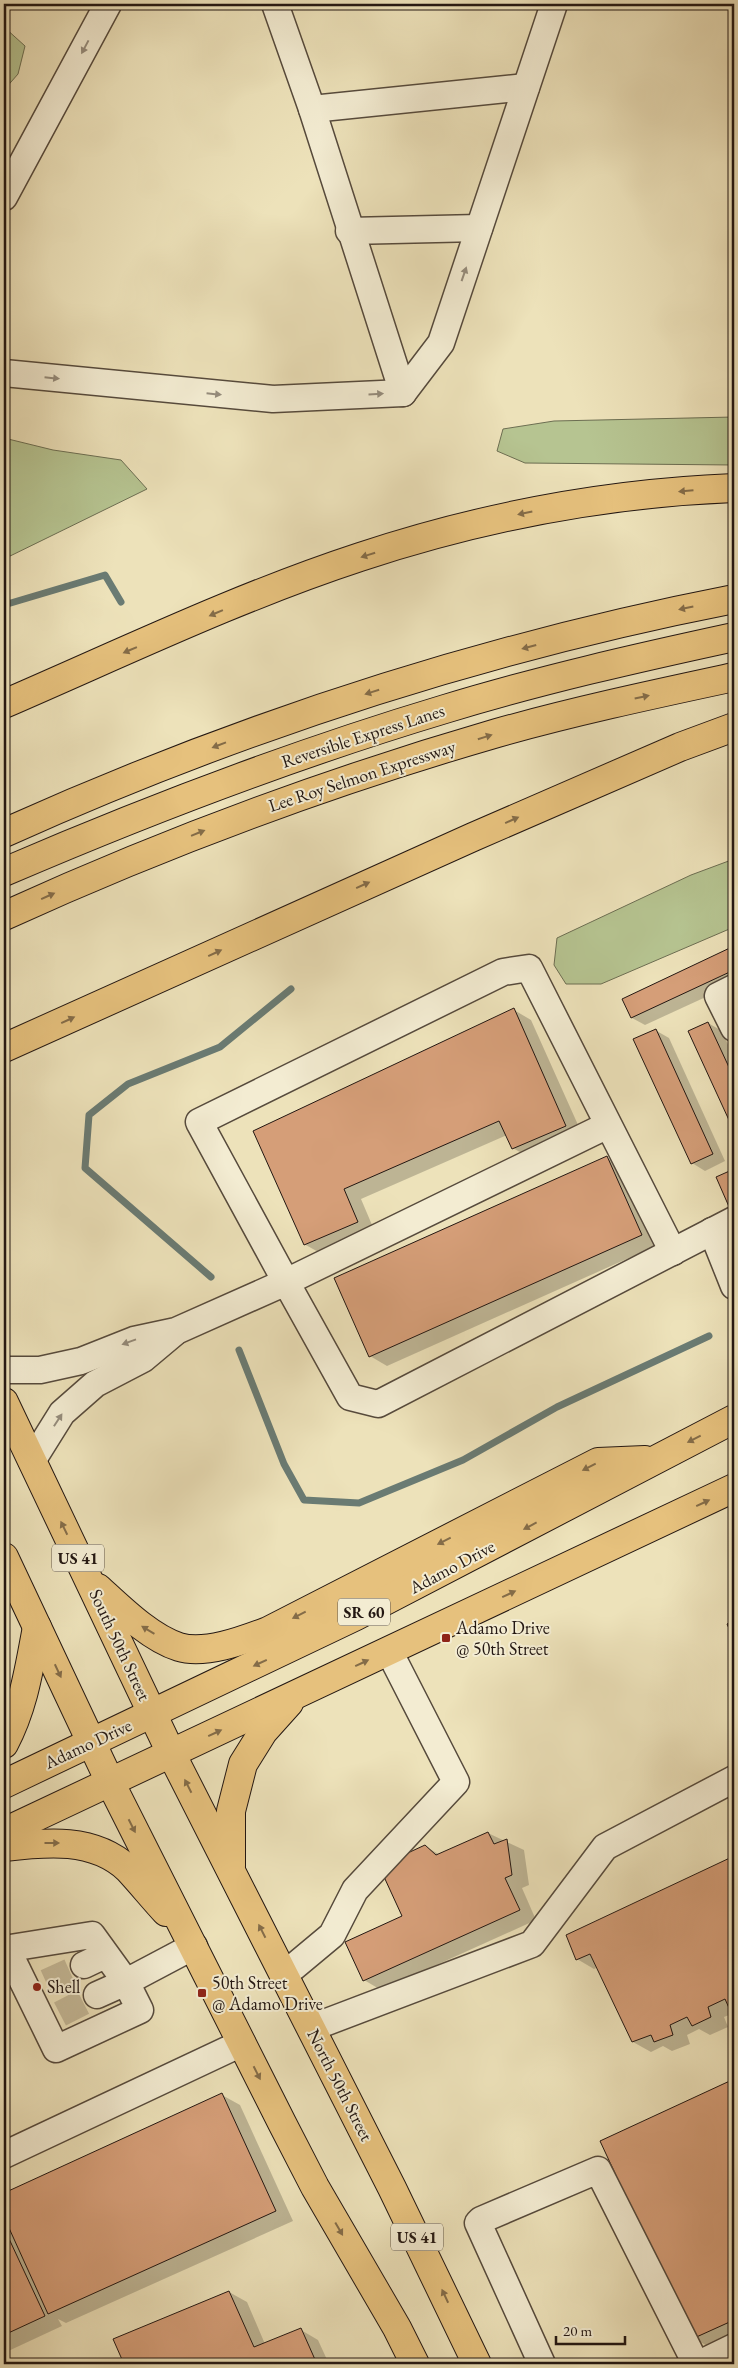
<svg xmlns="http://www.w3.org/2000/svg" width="738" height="2368" viewBox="0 0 738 2368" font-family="'EB Garamond',serif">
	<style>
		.green { fill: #b6c491; stroke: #6c6e52 }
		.shadow { fill: #0003 }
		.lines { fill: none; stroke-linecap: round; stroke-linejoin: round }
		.stream { stroke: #6a7b73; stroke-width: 7 }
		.building { fill: #d59e78; stroke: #231712 }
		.minor-tunnel { stroke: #c5b998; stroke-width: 26; stroke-dasharray: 26 13; stroke-linecap: butt }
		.minor-casing { stroke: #564a3c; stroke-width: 29 }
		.major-casing { stroke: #231712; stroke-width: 30 }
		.highway-casing { stroke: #231712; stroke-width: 30 }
		.minor { stroke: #f3ecd2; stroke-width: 26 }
		.major { stroke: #e6c17d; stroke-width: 28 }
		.highway { stroke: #e6c17d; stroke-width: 28 }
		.oneway { fill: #958c7c }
		.oneway2 { fill: #846c48 }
		.poi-dot { fill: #8f2418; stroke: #f3ecd2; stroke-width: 2 }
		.labels { text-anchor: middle; stroke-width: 4; stroke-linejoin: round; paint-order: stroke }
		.shield { fill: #f3ecd2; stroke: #61574c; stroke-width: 1 }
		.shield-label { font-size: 16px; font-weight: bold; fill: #231712 }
		.street-label { font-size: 18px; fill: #231712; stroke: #f3ecd2 }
		.poi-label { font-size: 18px; fill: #231712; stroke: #f3ecd2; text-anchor: start }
	</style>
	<rect width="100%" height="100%" fill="#ede2ba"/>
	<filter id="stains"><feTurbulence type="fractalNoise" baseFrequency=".004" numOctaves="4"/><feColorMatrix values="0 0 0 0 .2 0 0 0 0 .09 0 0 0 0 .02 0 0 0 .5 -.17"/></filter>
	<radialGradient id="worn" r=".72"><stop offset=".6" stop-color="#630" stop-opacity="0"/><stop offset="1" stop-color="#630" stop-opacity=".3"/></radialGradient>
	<g class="green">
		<path d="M 4,27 L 25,46 L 18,74 L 4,90 Z"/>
		<path d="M 734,417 L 734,465 L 525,463 L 497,451 L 503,429 L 554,421 Z"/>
		<path d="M 4,438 L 53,450 L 121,460 L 147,489 L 4,559 Z"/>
		<path d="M 734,859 L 734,927 L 601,984 L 566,984 L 554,965 L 557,938 L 691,875 Z"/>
	</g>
	<g class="shadow">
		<path d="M 734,947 L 734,984 L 645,1025 L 632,1018 L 624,999 Z"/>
		<path d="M 514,1010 L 531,1020 L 583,1136 L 530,1158 L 513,1148 L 507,1135 L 361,1199 L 375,1232 L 322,1254 L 304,1244 L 254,1131 Z"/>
		<path d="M 708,1023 L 722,1031 L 734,1058 L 734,1128 L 690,1032 Z"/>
		<path d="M 655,1030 L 669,1038 L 725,1161 L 705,1171 L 692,1163 Z"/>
		<path d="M 607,1158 L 624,1168 L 658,1245 L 387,1366 L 370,1356 Z"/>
		<path d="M 488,1833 L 524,1850 L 529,1885 L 522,1888 L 536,1920 L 381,1990 L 364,1980 L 403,1917 L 425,1846 L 440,1855 Z"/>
		<path d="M 734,1857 L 734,2013 L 724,2017 L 728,2027 L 710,2035 L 699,2029 L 687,2035 L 690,2044 L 672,2051 L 663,2046 L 651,2052 L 633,2042 L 598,1967 L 594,1969 L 577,1959 L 567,1936 Z"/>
		<path d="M 734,2081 L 734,2338 L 711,2348 L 693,2338 L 602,2142 Z"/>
		<path d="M 222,2095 L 240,2105 L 293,2221 L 66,2323 L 58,2319 L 62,2326 L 4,2353 L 4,2194 Z"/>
		<path d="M 229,2292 L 247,2302 L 265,2344 L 301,2330 L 318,2340 L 329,2364 L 125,2364 L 115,2340 Z"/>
	</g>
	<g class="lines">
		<g class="stream">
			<path d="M 4,605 L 105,575 L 121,602"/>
			<path d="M 211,1277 L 85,1168 L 89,1115 L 128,1084 L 220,1047 L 291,989"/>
			<path d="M 239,1350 L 284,1464 L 304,1500 L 359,1503 L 463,1460 L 557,1407 L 709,1336"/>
		</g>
	</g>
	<g class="building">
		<path d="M 734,946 L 734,970 L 631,1018 L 622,999 Z"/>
		<path d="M 514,1008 L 566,1126 L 512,1149 L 499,1121 L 344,1189 L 358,1222 L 304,1245 L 253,1131 Z"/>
		<path d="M 708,1022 L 734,1078 L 734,1131 L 688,1031 Z"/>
		<path d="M 656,1029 L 713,1154 L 691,1164 L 633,1039 Z"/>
		<path d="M 607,1156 L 642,1235 L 369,1357 L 334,1278 Z"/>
		<path d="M 734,1169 L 734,1207 L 730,1209 L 716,1177 Z"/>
		<path d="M 734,1620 L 734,1640 L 727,1624 Z"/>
		<path d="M 488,1832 L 494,1844 L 507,1839 L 512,1875 L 505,1878 L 520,1910 L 363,1981 L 345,1942 L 402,1916 L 385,1879 L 384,1864 L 425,1845 L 436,1855 Z"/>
		<path d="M 734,1856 L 734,2006 L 729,2008 L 725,1999 L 708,2007 L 711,2017 L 692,2026 L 687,2017 L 670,2025 L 673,2035 L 654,2042 L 651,2035 L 632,2042 L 590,1954 L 576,1960 L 566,1935 Z"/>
		<path d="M 734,2079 L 734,2320 L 692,2339 L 600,2141 Z"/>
		<path d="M 222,2093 L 276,2211 L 48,2314 L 4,2217 L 4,2193 Z"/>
		<path d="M 4,2228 L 45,2316 L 4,2335 Z"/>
		<path d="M 229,2291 L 254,2347 L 301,2328 L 317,2364 L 124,2364 L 113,2339 Z"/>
	</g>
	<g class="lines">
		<g class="minor-tunnel">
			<path d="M 46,1982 L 84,1965"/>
			<path d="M 60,2014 L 97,1995"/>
		</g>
		<g class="minor-casing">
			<g id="minor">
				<path d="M 275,4 L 312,109 L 403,393"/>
				<path d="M 312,109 L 526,87"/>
				<path d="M 4,197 L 108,4"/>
				<path d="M 349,231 L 479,228"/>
				<path d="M 4,373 L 273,399 L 403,393 L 441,343 L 554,4"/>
				<path d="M 734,988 L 718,996 L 734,1028"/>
				<path d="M 608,1125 L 286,1282 L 199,1122 L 503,972 L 529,968 L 673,1252"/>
				<path d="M 712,1231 L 734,1286"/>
				<path d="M 4,1370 L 40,1370 L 81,1361 L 134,1340 L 176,1331 L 286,1282 L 350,1397 L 378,1404 L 734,1220"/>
				<path d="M 32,1461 L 62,1413 L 95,1384 L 143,1359 L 174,1333"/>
				<path d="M 4,1949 L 92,1935 L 126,1982 L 194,1946"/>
				<path d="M 7,1949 L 56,2049 L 140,2010 L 126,1982 L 97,1995"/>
				<path d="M 84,1965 L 105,1955"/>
				<path d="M 284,1975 L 332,1935 L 355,1890 L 456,1782 L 389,1651"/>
				<path d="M 311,2028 L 532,1944 L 605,1847 L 734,1779"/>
				<path d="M 4,2155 L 242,2043"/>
				<path d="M 542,2364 L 478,2223 L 481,2220 L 598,2170 L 696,2364"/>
				<path d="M 699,2364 L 734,2347"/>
			</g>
		</g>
		<g class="major-casing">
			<g id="major">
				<path d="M 4,1402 L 171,1753 L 392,2188 L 477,2364"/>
				<path d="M 4,1557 L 110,1782 L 282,2123 L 315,2187 L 397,2328 L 415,2364"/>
				<path d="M 98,1588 C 120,1608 150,1638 179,1647 C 205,1655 244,1640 268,1631 L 598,1462 L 645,1460"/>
				<path d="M 4,1744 C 24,1706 29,1669 37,1627"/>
				<path d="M 4,1784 L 356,1616 L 734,1419"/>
				<path d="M 4,1832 L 734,1488"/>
				<path d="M 4,1847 C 46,1842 94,1837 128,1869 C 141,1883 153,1898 166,1912"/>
				<path d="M 231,1866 L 231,1811 L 243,1764 L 263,1732 L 289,1703"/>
			</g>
		</g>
		<g class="highway-casing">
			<g id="highway">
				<path d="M 4,704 C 122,653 238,597 360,557 C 481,517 607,493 734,488"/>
				<path d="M 4,833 C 237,728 483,648 734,599"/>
				<path d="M 4,872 C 148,810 295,754 445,709 C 540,680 637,658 734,637"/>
				<path d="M 4,916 C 164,843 328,782 497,733 C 575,711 655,694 734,677"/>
				<path d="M 4,1048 L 473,837 L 680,747 L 734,727"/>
			</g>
		</g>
		<use href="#minor" class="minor"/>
		<use href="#major" class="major"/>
		<use href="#highway" class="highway"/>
	</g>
	<defs><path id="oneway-solid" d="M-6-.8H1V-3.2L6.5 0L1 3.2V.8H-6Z" transform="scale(1.25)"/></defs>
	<g class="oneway">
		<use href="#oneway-solid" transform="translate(85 47) rotate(118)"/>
		<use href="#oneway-solid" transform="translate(464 274) rotate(-71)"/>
		<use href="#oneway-solid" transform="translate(52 378) rotate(6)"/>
		<use href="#oneway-solid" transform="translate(214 394) rotate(6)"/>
		<use href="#oneway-solid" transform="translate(376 394) rotate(-3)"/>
		<use href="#oneway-solid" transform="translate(129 1342) rotate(160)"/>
		<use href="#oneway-solid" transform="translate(58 1420) rotate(-57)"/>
	</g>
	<g class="oneway2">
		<use href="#oneway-solid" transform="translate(686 491) rotate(175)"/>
		<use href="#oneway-solid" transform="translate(525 513) rotate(168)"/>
		<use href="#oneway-solid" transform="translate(368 555) rotate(163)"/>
		<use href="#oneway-solid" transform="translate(686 608) rotate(168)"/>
		<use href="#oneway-solid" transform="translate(216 613) rotate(157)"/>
		<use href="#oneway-solid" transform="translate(529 647) rotate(165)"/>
		<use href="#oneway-solid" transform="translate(130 650) rotate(157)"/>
		<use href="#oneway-solid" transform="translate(372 692) rotate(163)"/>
		<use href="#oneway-solid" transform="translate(642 697) rotate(-12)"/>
		<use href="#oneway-solid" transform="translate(485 737) rotate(-17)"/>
		<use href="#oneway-solid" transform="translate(219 745) rotate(159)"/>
		<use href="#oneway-solid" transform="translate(512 820) rotate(-24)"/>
		<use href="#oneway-solid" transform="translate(198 833) rotate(-22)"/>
		<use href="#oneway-solid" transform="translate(363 885) rotate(-24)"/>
		<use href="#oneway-solid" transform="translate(48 896) rotate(-24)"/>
		<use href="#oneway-solid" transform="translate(215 953) rotate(-25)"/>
		<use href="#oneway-solid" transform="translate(68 1020) rotate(-25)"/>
		<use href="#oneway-solid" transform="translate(694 1439) rotate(153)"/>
		<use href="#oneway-solid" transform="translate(589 1467) rotate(153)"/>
		<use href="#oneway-solid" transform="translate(703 1503) rotate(-25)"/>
		<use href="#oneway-solid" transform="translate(530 1526) rotate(152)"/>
		<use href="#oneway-solid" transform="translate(64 1528) rotate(-116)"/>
		<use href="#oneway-solid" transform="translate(444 1541) rotate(153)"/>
		<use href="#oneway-solid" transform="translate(509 1594) rotate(-25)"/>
		<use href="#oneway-solid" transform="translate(299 1615) rotate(153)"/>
		<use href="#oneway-solid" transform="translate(148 1630) rotate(-149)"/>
		<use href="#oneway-solid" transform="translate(260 1663) rotate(155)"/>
		<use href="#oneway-solid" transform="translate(362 1663) rotate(-25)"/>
		<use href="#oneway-solid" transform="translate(58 1671) rotate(65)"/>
		<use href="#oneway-solid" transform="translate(215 1733) rotate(-25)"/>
		<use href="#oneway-solid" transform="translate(188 1786) rotate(-117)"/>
		<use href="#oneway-solid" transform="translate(132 1826) rotate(63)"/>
		<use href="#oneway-solid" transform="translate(52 1843)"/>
		<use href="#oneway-solid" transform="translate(262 1931) rotate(-117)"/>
		<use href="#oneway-solid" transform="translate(257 2073) rotate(63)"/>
		<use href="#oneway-solid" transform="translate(339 2229) rotate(60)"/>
		<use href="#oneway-solid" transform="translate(445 2296) rotate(-115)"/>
	</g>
	<g class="poi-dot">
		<rect x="441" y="1633" width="10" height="10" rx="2.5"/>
		<circle cx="37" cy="1987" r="5"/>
		<rect x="197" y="1988" width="10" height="10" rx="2.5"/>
	</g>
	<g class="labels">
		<g class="shield">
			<rect x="52" y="1544.5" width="52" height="27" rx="4"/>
			<rect x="338" y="1598.5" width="52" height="27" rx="4"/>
			<rect x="391" y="2223.5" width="52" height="27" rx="4"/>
		</g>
		<g class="shield-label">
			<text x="78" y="1564">US 41</text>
			<text x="364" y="1618">SR 60</text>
			<text x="417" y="2243">US 41</text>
		</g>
		<g class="street-label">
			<text transform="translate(363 736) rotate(-18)" y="6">Reversible Express Lanes</text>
			<text transform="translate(362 776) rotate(-18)" y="6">Lee Roy Selmon Expressway</text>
			<text transform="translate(452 1567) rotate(-28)" y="6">Adamo Drive</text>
			<text transform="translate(120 1645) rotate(65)" y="6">South 50th Street</text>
			<text transform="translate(88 1744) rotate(-25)" y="6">Adamo Drive</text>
			<text transform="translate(340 2085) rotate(63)" y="6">North 50th Street</text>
		</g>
		<g class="poi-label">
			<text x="456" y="1634">Adamo Drive<tspan x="456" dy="21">@ 50th Street</tspan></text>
			<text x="212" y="1989">50th Street<tspan x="212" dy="21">@ Adamo Drive</tspan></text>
			<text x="47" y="1993">Shell</text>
		</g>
	</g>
	<rect width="738" height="2368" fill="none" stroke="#ede2ba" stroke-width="20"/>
	<rect x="5" y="5" width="728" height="2358" fill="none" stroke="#231712" stroke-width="2.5"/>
	<rect x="10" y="10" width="718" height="2348" fill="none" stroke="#231712"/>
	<path d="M556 2336v8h69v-8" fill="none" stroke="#231712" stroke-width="2.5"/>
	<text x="563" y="2336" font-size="15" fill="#231712" stroke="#f3ecd2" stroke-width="4" paint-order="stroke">20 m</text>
	<rect width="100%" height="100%" filter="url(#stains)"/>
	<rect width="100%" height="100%" fill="url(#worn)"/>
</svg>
